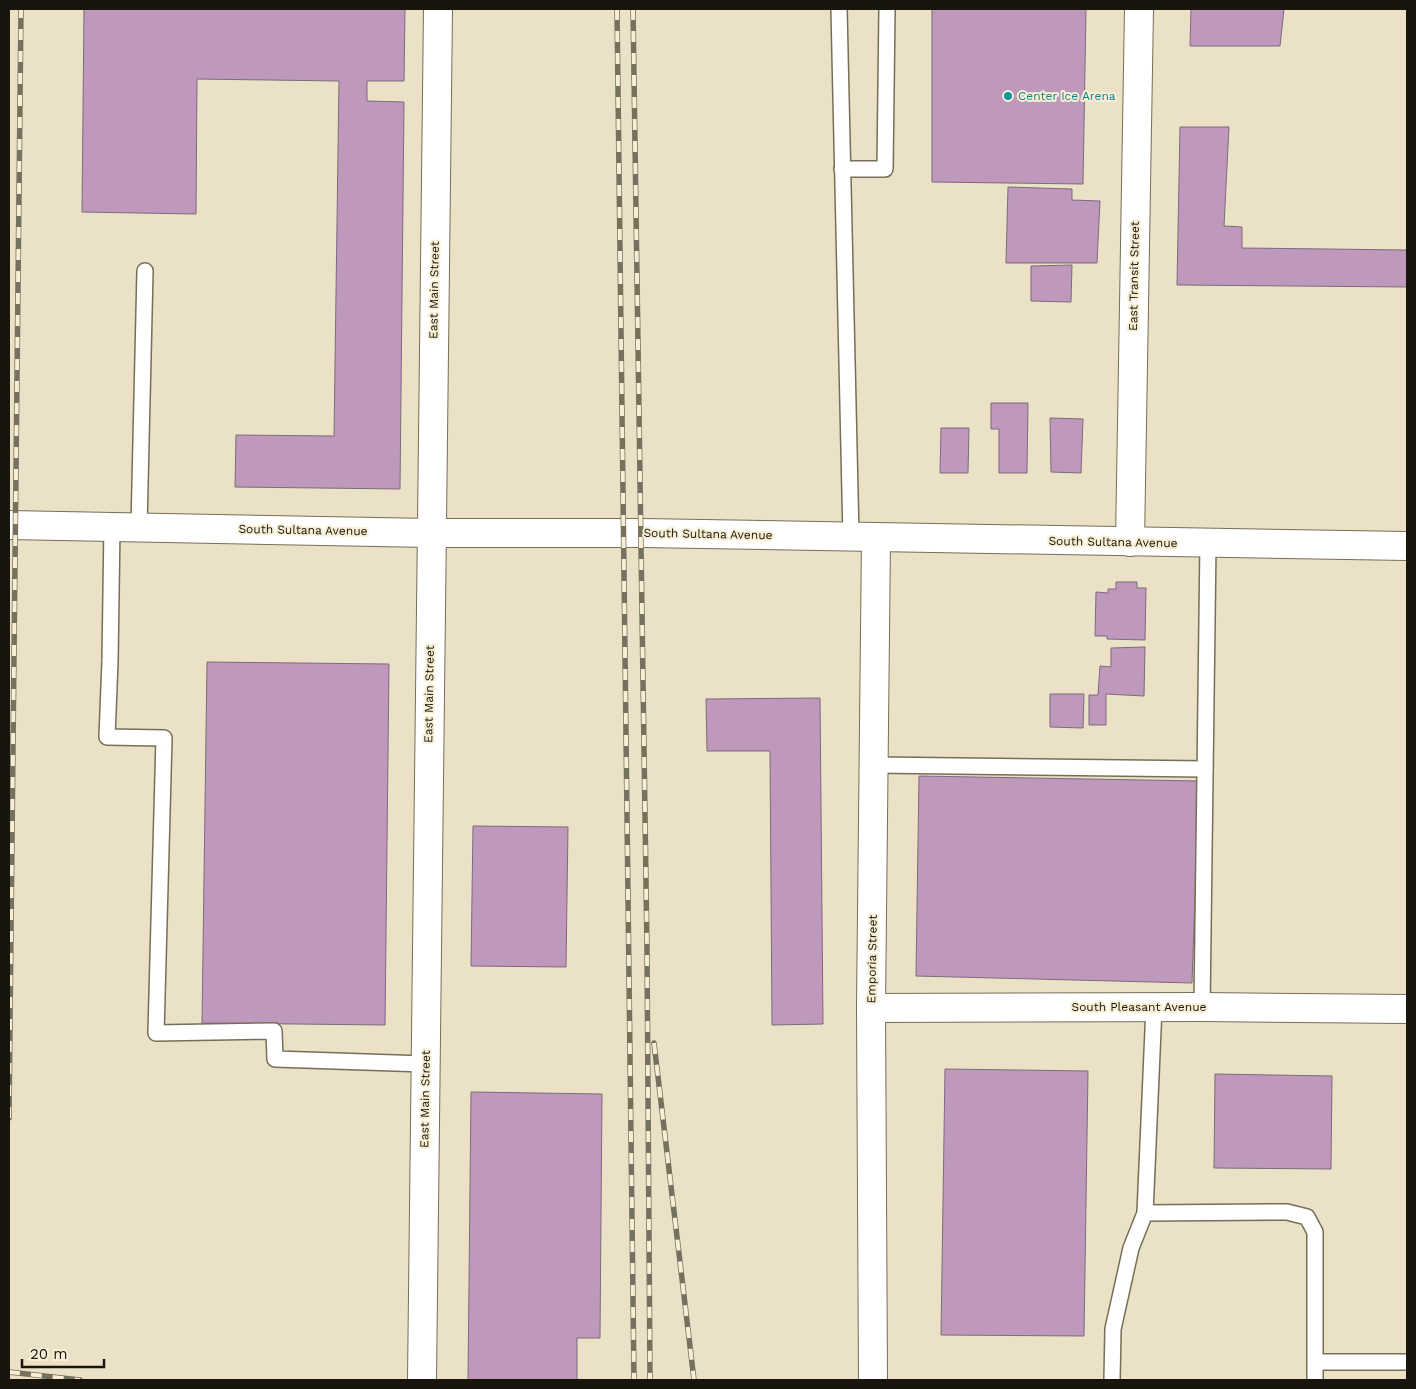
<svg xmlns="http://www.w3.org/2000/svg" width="1416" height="1389" viewBox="0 0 1416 1389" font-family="'Work Sans',sans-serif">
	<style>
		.building { fill: #be99bc; stroke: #7d6a7c }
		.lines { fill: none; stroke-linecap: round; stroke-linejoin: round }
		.service-casing { stroke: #766e56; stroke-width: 18 }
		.minor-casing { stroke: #766e56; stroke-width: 30 }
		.tertiary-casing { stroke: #766e56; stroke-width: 30 }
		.service { stroke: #fff; stroke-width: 15 }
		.minor { stroke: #fff; stroke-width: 28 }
		.tertiary { stroke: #fff; stroke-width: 28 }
		.rail-casing { stroke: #76705f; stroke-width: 5.5 }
		.rail { stroke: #f7eed4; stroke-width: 4; stroke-dasharray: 11; stroke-linecap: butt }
		.culture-dot { fill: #0f9aa8; stroke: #f7eed4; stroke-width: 2 }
		.labels { text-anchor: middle; stroke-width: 4; stroke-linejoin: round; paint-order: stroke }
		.culture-label { font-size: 12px; fill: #0d838f; stroke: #f7eed4; text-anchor: start }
		.street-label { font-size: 12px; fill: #18150c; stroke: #f7eed4 }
	</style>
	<rect width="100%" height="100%" fill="#eae1c7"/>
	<g class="building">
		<path d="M 84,9 L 405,9 L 404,81 L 367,81 L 367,101 L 404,102 L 400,489 L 235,487 L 236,435 L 334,436 L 339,81 L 197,79 L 196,214 L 82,212 Z"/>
		<path d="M 932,9 L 1086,9 L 1083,184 L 932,182 Z"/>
		<path d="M 1191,9 L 1284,9 L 1280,46 L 1190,46 Z"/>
		<path d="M 1180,127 L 1229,127 L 1224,226 L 1242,227 L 1242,248 L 1407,250 L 1407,287 L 1177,285 Z"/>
		<path d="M 1008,187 L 1072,189 L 1072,200 L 1100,201 L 1097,263 L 1006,263 Z"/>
		<path d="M 1072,265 L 1071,302 L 1031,301 L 1031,266 Z"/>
		<path d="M 991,403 L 1028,403 L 1027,473 L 999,473 L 999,429 L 991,429 Z"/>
		<path d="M 1050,418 L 1083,419 L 1081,473 L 1051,472 Z"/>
		<path d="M 941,428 L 969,428 L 968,473 L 940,473 Z"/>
		<path d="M 1116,582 L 1137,582 L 1137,588 L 1146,588 L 1145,640 L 1107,639 L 1107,636 L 1095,636 L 1096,592 L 1108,593 L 1108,589 L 1116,589 Z"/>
		<path d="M 1145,647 L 1144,696 L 1106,694 L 1106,725 L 1089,725 L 1089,695 L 1098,695 L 1100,666 L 1111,667 L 1111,648 Z"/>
		<path d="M 207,662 L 389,664 L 385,1025 L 202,1023 Z"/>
		<path d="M 1050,694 L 1084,694 L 1083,728 L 1050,727 Z"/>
		<path d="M 820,698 L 823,1024 L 772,1025 L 770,751 L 707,751 L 706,699 Z"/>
		<path d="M 919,776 L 1199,781 L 1192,983 L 916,976 Z"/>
		<path d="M 473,826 L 568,827 L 566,967 L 471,966 Z"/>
		<path d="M 945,1069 L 1088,1071 L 1084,1336 L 941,1335 Z"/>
		<path d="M 1215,1074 L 1332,1076 L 1331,1169 L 1214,1168 Z"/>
		<path d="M 471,1092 L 602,1094 L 600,1338 L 577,1338 L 577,1380 L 468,1380 Z"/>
	</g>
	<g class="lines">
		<g class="service-casing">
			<g id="service">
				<path d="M 839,9 L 851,537"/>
				<path d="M 842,169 L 885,169 L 887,9"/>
				<path d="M 112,526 L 110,661 L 107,737 L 164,738 L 156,1033 L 274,1031 L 275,1059 L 425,1064"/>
				<path d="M 139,527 L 145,271"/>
				<path d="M 874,765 L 1205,769"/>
				<path d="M 1202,1007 L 1208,543"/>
				<path d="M 1145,1213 L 1287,1212 L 1307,1217 L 1315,1232 L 1315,1380"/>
				<path d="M 1316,1362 L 1407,1362"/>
				<path d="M 1112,1380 L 1113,1329 L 1131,1248 L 1145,1213 L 1154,1007"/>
			</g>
		</g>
		<g class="minor-casing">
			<g id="minor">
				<path d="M 1130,542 L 1139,9"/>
				<path d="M 871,1008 L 1202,1007 L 1407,1009"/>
				<path d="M 422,1380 L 438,9"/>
				<path d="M 873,1380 L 871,1008 L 876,538"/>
			</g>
		</g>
		<g class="tertiary-casing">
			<path id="tertiary" d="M 9,525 L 431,533 L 642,533 L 1407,546"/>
		</g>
		<use href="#service" class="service"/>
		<use href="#minor" class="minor"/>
		<use href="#tertiary" class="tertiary"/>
		<g class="rail-casing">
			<g id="rail">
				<path d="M 617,9 L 634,1380"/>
				<path d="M 633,9 L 647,949 L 650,1380"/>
				<path d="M 654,1043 L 694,1380"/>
				<path d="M 9,1118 L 21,9"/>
				<path d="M 9,1372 L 80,1380"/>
			</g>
		</g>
		<use href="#rail" class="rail"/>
	</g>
	<circle class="culture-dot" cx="1008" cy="96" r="5"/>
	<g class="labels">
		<g class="culture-label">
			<text x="1018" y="100">Center Ice Arena</text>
		</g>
		<g class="street-label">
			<text transform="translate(1134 276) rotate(-89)" y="4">East Transit Street</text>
			<text transform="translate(434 290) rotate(-89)" y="4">East Main Street</text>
			<text transform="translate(303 530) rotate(1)" y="4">South Sultana Avenue</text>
			<text transform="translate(708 534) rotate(1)" y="4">South Sultana Avenue</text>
			<text transform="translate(1113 542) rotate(1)" y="4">South Sultana Avenue</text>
			<text transform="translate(429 694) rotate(-89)" y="4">East Main Street</text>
			<text transform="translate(872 959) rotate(-89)" y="4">Emporia Street</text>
			<text x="1139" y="1011">South Pleasant Avenue</text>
			<text transform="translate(425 1099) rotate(-89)" y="4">East Main Street</text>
		</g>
	</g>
	<rect width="1416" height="1389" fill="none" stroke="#18150c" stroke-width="20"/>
	<path d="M22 1359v8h82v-8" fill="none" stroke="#18150c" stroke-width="2.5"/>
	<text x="30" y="1359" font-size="15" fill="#18150c" stroke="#f7eed4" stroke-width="4" paint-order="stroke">20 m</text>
</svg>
